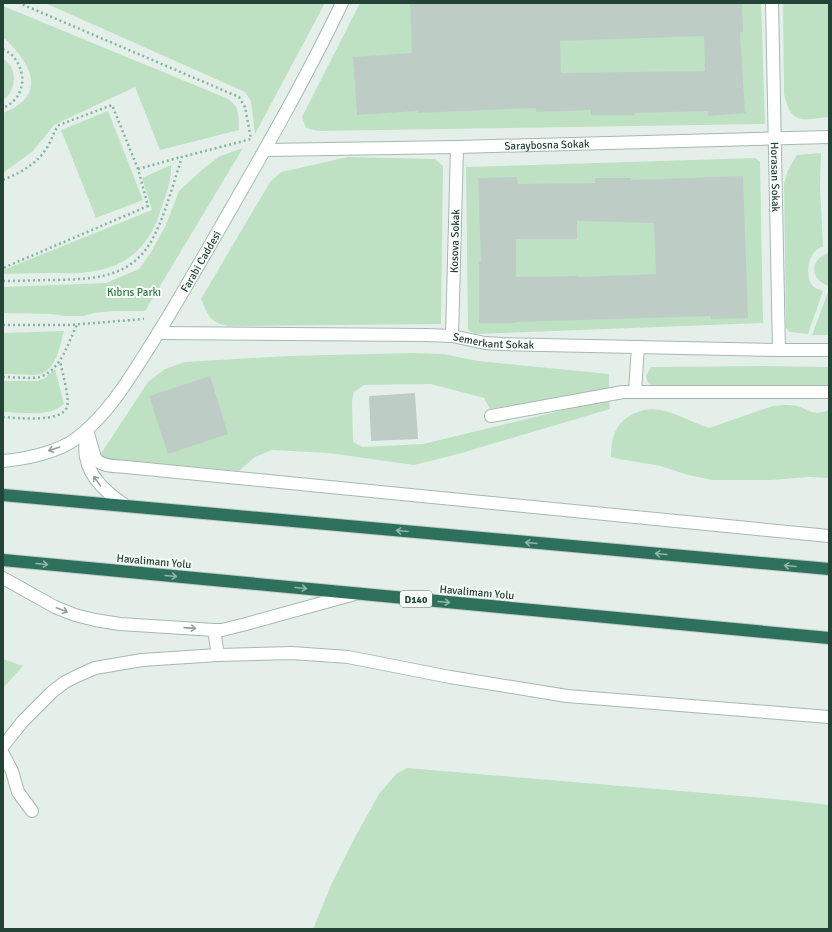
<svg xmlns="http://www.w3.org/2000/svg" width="832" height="932" viewBox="0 0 832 932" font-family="Signika,sans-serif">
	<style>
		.green { fill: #bee1c4 }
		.building { fill: #bdcdc5; fill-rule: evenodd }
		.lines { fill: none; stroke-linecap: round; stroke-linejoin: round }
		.lane-casing { stroke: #a7b8b1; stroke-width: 14 }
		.street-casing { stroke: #a7b8b1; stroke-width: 14 }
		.secondary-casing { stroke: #a3bbb1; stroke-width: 14 }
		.highway-casing { stroke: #c1cac7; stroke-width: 14 }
		.path { stroke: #84b4a1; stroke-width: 2.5; stroke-dasharray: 2 3; stroke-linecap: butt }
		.lane { stroke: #fff; stroke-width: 12 }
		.street { stroke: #fff; stroke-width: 12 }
		.secondary { stroke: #fff; stroke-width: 12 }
		.highway { stroke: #2d705c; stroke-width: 12 }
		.oneway { stroke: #91a19b }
		.oneway2 { stroke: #92b6aa }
		.labels { text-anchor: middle; stroke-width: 4; stroke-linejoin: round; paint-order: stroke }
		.shield { fill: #f7fbf8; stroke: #637a71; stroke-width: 1 }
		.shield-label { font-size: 10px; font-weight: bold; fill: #234337 }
		.street-label { font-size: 11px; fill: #234337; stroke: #f7fbf8 }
		.park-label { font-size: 11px; fill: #2b7c43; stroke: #f7fbf8 }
	</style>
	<rect width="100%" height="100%" fill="#e5efea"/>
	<g class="green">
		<path d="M 45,3 L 325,3 L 255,134 L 251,101 L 245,92 Z"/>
		<path d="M 360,3 L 761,3 L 765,124 L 318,131 L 306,128 L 302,117 Z"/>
		<path d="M 783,3 L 829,3 L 829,117 C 802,120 791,125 784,94 Z"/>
		<path d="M 3,6 L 226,98 C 241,107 238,114 239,130 L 160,150 L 135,87 L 54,125 L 33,151 L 3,173 L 3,113 C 50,95 30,62 3,37 Z"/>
		<path d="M 3,59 C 18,67 17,91 3,100 Z"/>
		<path d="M 108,111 L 143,200 L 96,218 L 61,130 Z"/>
		<path d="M 243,148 L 145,311 L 113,311 L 94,313 L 84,316 L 65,316 L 51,314 L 3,313 L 3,287 L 106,283 L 139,269 L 150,254 L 165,227 L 179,191 L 204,168 L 220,156 Z"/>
		<path d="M 821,153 L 820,186 L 823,247 C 809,249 804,273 812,285 C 814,288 818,289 823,291 L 808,334 L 790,332 L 786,328 L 784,184 L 788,170 L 797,155 Z"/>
		<path d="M 348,157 L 435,159 L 443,166 L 441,324 L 228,326 C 209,322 209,316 201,299 L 270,182 L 281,172 Z"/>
		<path d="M 755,158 L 760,162 L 763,323 L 475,334 L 468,330 L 466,167 Z"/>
		<path d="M 171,165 C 172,181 165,197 160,212 C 149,247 126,268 88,272 C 78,274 68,273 58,273 C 40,273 21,273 3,274 L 3,270 L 152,210 L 142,178 Z"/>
		<path d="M 829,253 L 829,286 L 828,286 C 809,279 810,258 829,253 Z"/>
		<path d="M 828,292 L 829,292 L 829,335 L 812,335 Z"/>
		<path d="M 64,331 C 60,345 57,368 41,374 C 34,376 11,374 3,374 L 3,333 Z"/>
		<path d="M 413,353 L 443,354 L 478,361 L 609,374 L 609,390 L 490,409 L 484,398 L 431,384 L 364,385 L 354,392 L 352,401 L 353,442 L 362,447 L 423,444 L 609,399 L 610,409 L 458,454 L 414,465 L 329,453 L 272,450 L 255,457 L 239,471 L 98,458 L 148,382 L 165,369 L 185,362 L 287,356 Z"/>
		<path d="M 763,366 L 829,367 L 829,387 L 653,386 L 648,383 L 646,376 L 651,367 L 656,367 Z"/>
		<path d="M 55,369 L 64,404 C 49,418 22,412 3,412 L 3,381 L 37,381 L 45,378 Z"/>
		<path d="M 784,405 C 788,405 793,405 797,406 C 812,411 812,416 829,410 L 829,478 L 809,477 L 772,480 L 713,480 L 688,475 L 661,466 L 619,459 L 611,457 C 611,444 613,429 624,420 C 654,396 679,418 709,428 L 773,406 Z"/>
		<path d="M 3,659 L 23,666 L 3,688 Z"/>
		<path d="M 407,768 L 787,800 L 829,805 L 829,929 L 313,929 L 332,883 L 354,839 L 379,794 L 396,774 Z"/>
	</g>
	<g class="building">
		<path d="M 410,3 L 742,3 L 743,32 L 740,32 L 745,113 L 708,116 L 708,111 L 635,113 L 635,115 L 591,115 L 591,110 L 536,112 L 536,108 L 417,113 L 417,111 L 357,115 L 353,57 L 412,53 ZM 704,36 L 705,71 L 561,73 L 560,41 Z"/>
		<path d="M 743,176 L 748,318 L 711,319 L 711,316 L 516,322 L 516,323 L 479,323 L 479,262 L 481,262 L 478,178 L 517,177 L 518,184 L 595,183 L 595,178 L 631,178 L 631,180 ZM 577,221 L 654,223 L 656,274 L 578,277 L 578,276 L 516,277 L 516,239 L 577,239 Z"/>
		<path d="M 210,376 L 228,434 L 168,454 L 149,396 Z"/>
		<path d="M 415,393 L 418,439 L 371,441 L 369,396 Z"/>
	</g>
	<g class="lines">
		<g class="lane-casing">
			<g id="lane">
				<path d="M 635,391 L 638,347"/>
				<path d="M 491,416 L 623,392 L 829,392"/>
				<path d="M 3,578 L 55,607 L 75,615 L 95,620 L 120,624 L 214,630 L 222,630 L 246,624 L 355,594"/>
				<path d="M 214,630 L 218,655"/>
				<path d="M 3,746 L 23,721 L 52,692 L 65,682 L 79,675 L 95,668 L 142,660 L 218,655 L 292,653 L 348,657 L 450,677 L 567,696 L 829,717"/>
				<path d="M 3,754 L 12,771 L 18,792 L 32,811"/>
			</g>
		</g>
		<g class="street-casing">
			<g id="street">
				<path id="s1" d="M 772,3 L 779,350"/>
				<path id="s2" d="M 265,150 L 457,147 L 829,137"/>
				<path id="s3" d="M 158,333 L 425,335 L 452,336 L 485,343 L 502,344 L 779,350 L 829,350"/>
				<path id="s4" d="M 452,336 L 457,147"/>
				<path d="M 87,430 L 95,458 C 101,467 116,466 126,467 L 829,536"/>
			</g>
		</g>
		<g class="secondary-casing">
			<g id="secondary">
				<path d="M 87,430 C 86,438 84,448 86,457 C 90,480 109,494 126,506"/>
				<path id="s5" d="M 3,461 C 26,459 59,452 77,438 C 106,416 126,384 145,354 C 164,325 181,295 198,266 C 248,179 299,93 342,3"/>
			</g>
		</g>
		<g class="highway-casing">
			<g id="highway">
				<path d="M 3,495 L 829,569"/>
				<path d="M 3,560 L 829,638"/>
			</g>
		</g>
		<g class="path">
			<path d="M 3,49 C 6,51 10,53 13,56 C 28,74 25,98 3,108"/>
			<path d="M 138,169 L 181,157"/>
			<path d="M 3,180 C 22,172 39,163 49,144 C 53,137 54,131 59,125 L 112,105 L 138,169 L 148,206 L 3,268"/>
			<path d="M 3,281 C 20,281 38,280 55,280 C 95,279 132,278 153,238 C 166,213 173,184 182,157 L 251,139 L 245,107 L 239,97 L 19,3"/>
			<path d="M 3,325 L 69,325 L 144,319"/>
			<path d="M 3,377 C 12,377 33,379 40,377 C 62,369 67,344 77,325"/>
			<path d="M 3,417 C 17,418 62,423 67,407 C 70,399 62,371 60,361"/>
		</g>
		<use href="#lane" class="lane"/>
		<use href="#street" class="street"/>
		<use href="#secondary" class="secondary"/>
		<use href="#highway" class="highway"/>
	</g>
	<defs><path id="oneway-shaft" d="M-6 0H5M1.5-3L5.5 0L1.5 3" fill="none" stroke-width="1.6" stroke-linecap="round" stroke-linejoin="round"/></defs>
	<g class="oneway">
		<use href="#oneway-shaft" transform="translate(54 449) rotate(161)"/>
		<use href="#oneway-shaft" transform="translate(97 481) rotate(-126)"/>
		<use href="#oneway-shaft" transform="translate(62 610) rotate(21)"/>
		<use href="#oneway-shaft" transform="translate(190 628) rotate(4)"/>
	</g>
	<g class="oneway2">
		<use href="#oneway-shaft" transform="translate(402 531) rotate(-175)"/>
		<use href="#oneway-shaft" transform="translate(531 543) rotate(-175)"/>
		<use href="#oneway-shaft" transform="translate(661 554) rotate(-175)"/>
		<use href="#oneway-shaft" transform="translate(42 564) rotate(5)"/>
		<use href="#oneway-shaft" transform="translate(790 566) rotate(-175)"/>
		<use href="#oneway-shaft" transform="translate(171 576) rotate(5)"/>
		<use href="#oneway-shaft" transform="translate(301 588) rotate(5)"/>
		<use href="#oneway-shaft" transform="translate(444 602) rotate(5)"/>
	</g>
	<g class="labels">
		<rect class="shield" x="400" y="591" width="32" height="16" rx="3"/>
		<g class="shield-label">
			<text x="416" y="603">D140</text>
		</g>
		<g class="street-label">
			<text dy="4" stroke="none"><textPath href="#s2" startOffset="282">Saraybosna Sokak</textPath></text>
			<text dy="4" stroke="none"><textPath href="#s1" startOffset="174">Horasan Sokak</textPath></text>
			<text dy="4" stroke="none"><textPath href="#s4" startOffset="95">Kosova Sokak</textPath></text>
			<text dy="4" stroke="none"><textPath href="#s5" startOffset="295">Farabi Caddesi</textPath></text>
			<text dy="4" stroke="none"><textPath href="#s3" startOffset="336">Semerkant Sokak</textPath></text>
			<text transform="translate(154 561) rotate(5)" y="4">Havalimanı Yolu</text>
			<text transform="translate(477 592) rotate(5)" y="4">Havalimanı Yolu</text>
		</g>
		<g class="park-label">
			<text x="134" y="296">Kıbrıs Parkı</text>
		</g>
	</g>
	<rect width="832" height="932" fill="none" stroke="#234337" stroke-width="8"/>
</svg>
